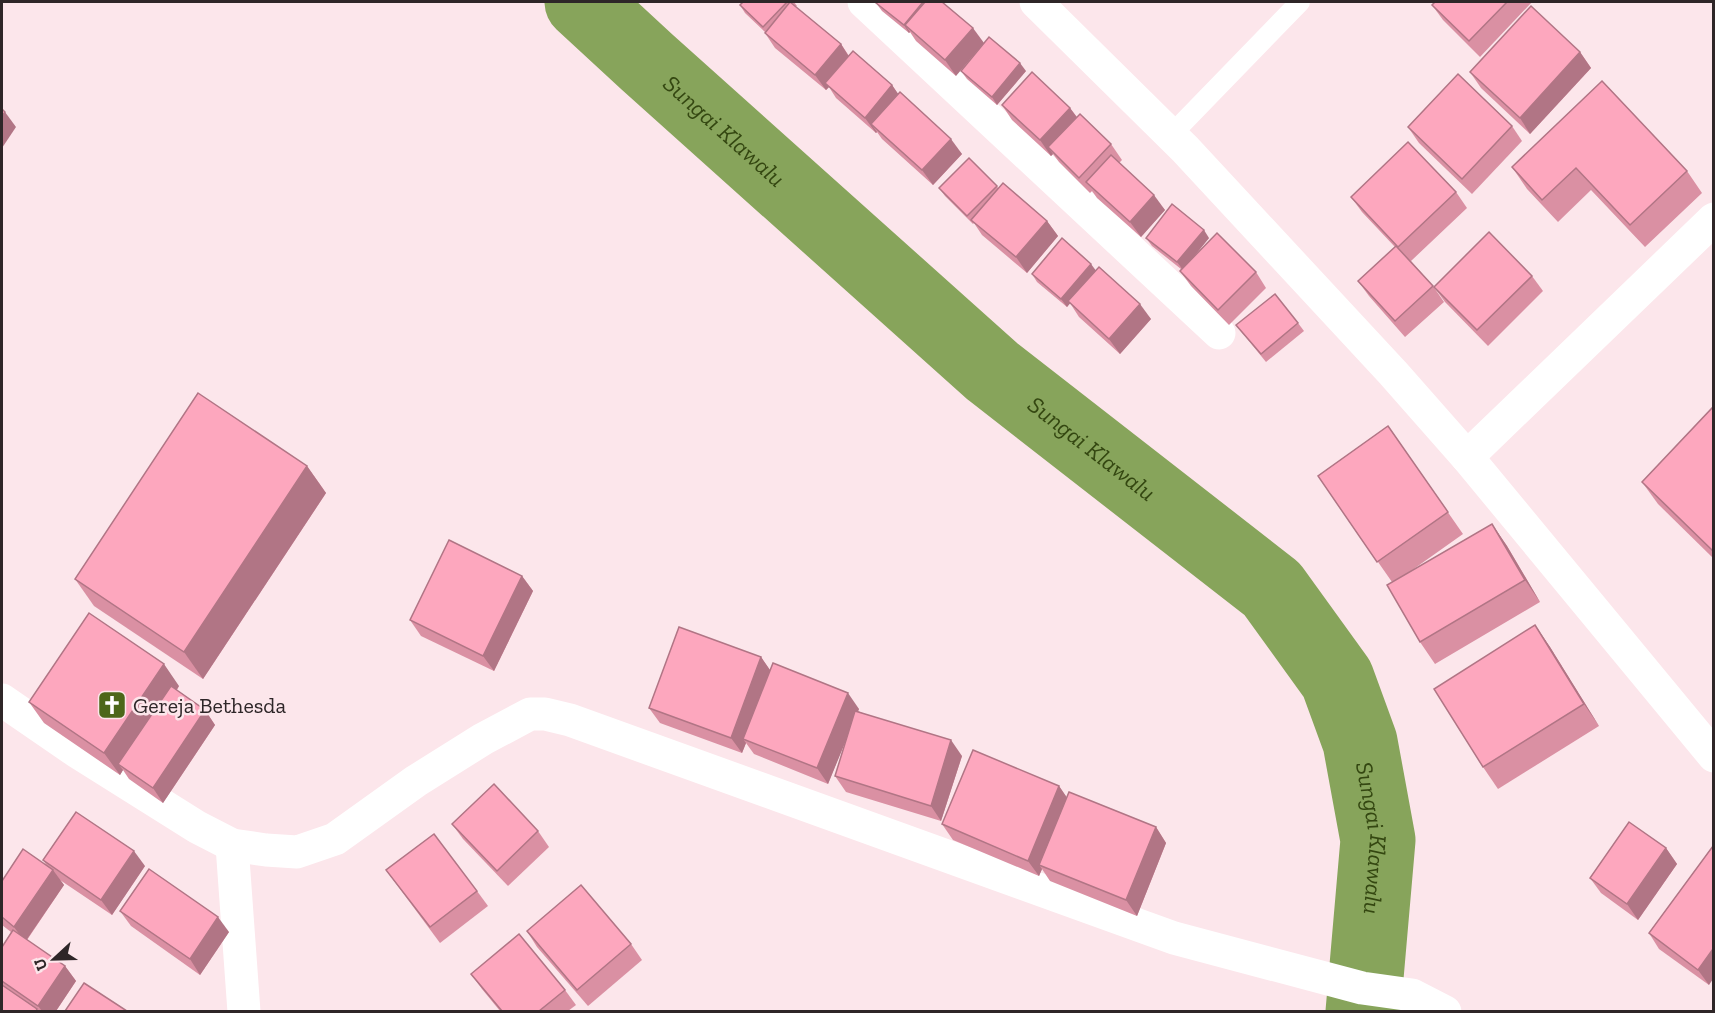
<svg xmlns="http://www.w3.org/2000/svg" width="1715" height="1013" viewBox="0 0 1715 1013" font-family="'Zilla Slab',serif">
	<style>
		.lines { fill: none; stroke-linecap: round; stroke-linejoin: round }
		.river { stroke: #87a45b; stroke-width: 75 }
		.service { stroke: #fff; stroke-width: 20 }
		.minor { stroke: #fff; stroke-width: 33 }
		.wall { fill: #da90a3 }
		.shaded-wall { fill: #b17585 }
		.building { fill: #fda7be; stroke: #b17585; stroke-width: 1.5 }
		.labels { text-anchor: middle; stroke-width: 5; stroke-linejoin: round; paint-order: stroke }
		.poi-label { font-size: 22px; fill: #2e2628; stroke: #fce6eb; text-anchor: start }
		.water-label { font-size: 24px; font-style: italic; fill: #344711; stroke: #fce6eb }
	</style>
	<rect width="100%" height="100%" fill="#fce6eb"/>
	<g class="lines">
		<path class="river" id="s1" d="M 582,2 L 647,62 L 992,371 L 1272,589 L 1337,679 L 1360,742 L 1378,840 L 1363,1012"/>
		<path class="service" d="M 1171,135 L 1300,2"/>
		<g class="minor">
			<path d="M 864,2 L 1219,333"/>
			<path d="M 1036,2 L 1185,149 L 1393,373 L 1467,457 L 1714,756"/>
			<path d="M 1467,457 L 1714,219"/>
			<path d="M 2,700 L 76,751 L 197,827 L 232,845 L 266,850 L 297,852 L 335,839 L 416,781 L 483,739 L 530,714 L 545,714 L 570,720 L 1174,938 L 1362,988 L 1412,995 L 1445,1012"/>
			<path d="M 232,845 L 244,1012"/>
		</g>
	</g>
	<g class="wall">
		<path d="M 743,2 L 794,2 L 797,6 L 795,7 L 841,44 L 849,56 L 892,85 L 898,94 L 962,154 L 933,185 L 882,139 L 877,132 L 876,133 L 836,98 L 829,87 L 826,90 L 775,48 L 765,33 L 765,32 L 745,13 L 740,5 Z"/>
		<path d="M 942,2 L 956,76 L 916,41 L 910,32 L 909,33 L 882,11 L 876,3 Z"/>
		<path d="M 1435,2 L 1532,2 L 1480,57 L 1443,20 L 1432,5 Z"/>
		<path d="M 1580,52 L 1591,68 L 1530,134 L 1481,88 L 1470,72 Z"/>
		<path d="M 961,71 L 1026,71 L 997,105 L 967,79 Z"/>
		<path d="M 1602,81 L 1687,171 L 1702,193 L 1645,247 L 1591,190 L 1558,222 L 1527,189 L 1512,167 Z"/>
		<path d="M 1002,105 L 1070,108 L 1077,117 L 1111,144 L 1122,160 L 1119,163 L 1165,210 L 1141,237 L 1097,198 L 1092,191 L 1090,193 L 1059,162 L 1053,154 L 1051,156 L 1012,120 Z"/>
		<path d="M 1512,126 L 1522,141 L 1472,194 L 1419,143 L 1408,127 Z"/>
		<path d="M 997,186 L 998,188 L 1047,221 L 1058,236 L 1027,273 L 982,235 L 974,223 L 973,224 L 945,196 L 939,188 Z"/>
		<path d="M 1456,192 L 1467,208 L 1411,261 L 1433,286 L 1444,302 L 1405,337 L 1369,296 L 1358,281 L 1395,247 L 1362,212 L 1351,197 Z"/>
		<path d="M 1146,238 L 1209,238 L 1195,255 L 1256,272 L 1266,288 L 1229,325 L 1191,286 L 1180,271 L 1181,269 L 1152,246 Z"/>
		<path d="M 1096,270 L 1151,319 L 1120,354 L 1079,317 L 1070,303 L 1067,307 L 1037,282 L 1032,274 Z"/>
		<path d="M 1532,276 L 1543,291 L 1488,346 L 1445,302 L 1434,287 Z"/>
		<path d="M 1298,323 L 1304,331 L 1266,362 L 1236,325 Z"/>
		<path d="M 1713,407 L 1713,558 L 1658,504 L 1642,482 Z"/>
		<path d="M 1388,426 L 1463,534 L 1408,573 L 1492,524 L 1507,546 L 1540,602 L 1435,664 L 1420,642 L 1392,582 L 1318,476 Z"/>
		<path d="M 307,466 L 326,493 L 203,679 L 94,606 L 75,579 Z"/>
		<path d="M 522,576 L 533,591 L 494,671 L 421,636 L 410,620 Z"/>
		<path d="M 1535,625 L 1550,647 L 1599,726 L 1498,789 L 1483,767 Z"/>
		<path d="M 761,657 L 770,670 L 859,709 L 858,711 L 962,756 L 941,821 L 846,792 L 835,776 L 848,734 L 828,784 L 754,754 L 746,743 L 742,753 L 660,723 L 649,708 Z"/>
		<path d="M 179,686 L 177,690 L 205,710 L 215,725 L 163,803 L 129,779 L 123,770 L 120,775 L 44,723 L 29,702 Z"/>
		<path d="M 1059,786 L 1067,798 L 1156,827 L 1166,843 L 1137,916 L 1050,881 L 1042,869 L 1039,876 L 953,840 L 942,824 Z"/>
		<path d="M 452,824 L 538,831 L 549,847 L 508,886 L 463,839 Z"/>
		<path d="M 1713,846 L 1709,985 L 1659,949 L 1649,933 Z"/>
		<path d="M 1666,848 L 1677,864 L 1638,920 L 1601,893 L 1590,878 Z"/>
		<path d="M 43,860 L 145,866 L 112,915 L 60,880 L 64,885 L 27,940 L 65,966 L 76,981 L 56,1011 L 2,1011 L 2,947 L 11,932 L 2,925 L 2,881 L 47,866 Z"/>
		<path d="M 386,870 L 477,891 L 488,906 L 440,943 Z"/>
		<path d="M 120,911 L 229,932 L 200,975 L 131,926 Z"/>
		<path d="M 527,931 L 631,944 L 642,960 L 588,1006 L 537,947 Z"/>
		<path d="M 471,974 L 565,990 L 576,1005 L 568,1011 L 500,1011 L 482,989 Z"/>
	</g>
	<g class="shaded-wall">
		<path d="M 923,2 L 935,2 L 905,25 L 910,32 L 909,33 L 904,25 Z"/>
		<path d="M 973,28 L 984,43 L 956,76 L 945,60 Z"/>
		<path d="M 841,44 L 851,60 L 825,83 L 829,87 L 826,90 L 815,75 Z"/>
		<path d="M 1580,52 L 1591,68 L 1530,134 L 1520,118 Z"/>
		<path d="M 1020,63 L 1026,71 L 997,105 L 992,97 Z"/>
		<path d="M 892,85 L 903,101 L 871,124 L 877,132 L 876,133 L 865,118 Z"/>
		<path d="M 1070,108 L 1081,123 L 1048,147 L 1053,154 L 1051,156 L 1040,140 Z"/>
		<path d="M 5,112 L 16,127 L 2,148 L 2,116 Z"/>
		<path d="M 951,139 L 962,154 L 933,185 L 922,170 Z"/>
		<path d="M 1154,195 L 1165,210 L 1141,237 L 1130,222 Z"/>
		<path d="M 1047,221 L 1058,236 L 1027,273 L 1016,257 Z"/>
		<path d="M 1204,230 L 1209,238 L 1183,270 L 1177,262 Z"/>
		<path d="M 1091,264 L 1097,272 L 1067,307 L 1061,299 Z"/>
		<path d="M 1140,304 L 1151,319 L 1120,354 L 1109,339 Z"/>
		<path d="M 307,466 L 326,493 L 203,679 L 184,652 Z"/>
		<path d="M 1492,524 L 1507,546 L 1540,602 L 1525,580 Z"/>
		<path d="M 522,576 L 533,591 L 494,671 L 483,656 Z"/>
		<path d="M 1535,625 L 1550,647 L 1599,726 L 1584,704 Z"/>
		<path d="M 761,657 L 772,673 L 743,739 L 746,743 L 742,753 L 731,738 Z"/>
		<path d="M 164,664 L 179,686 L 124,768 L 118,764 L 123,770 L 120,775 L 104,753 Z"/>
		<path d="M 848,693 L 859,709 L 828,784 L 817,768 Z"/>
		<path d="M 205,710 L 215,725 L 163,803 L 153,788 Z"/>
		<path d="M 951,740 L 962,756 L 941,821 L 931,806 Z"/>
		<path d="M 1059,786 L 1070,802 L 1039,865 L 1042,869 L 1039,876 L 1028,861 Z"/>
		<path d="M 1156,827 L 1166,843 L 1137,916 L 1126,900 Z"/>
		<path d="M 1666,848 L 1677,864 L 1638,920 L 1627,904 Z"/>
		<path d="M 134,851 L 145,866 L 112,915 L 101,900 Z"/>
		<path d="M 53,870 L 64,885 L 25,942 L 14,927 Z"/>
		<path d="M 218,917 L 229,932 L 200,975 L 190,959 Z"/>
		<path d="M 1713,949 L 1713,979 L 1709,985 L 1698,970 Z"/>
		<path d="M 65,966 L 76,981 L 56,1011 L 42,1011 L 38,1006 Z"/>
	</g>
	<g class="building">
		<path d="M 743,2 L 787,2 L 763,27 L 740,5 Z"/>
		<path d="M 790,2 L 841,44 L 815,75 L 765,33 Z"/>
		<path d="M 878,2 L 923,2 L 904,25 L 876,3 Z"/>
		<path d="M 925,2 L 942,2 L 973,28 L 945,60 L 905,25 Z"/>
		<path d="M 1435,2 L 1507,2 L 1469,41 L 1432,5 Z"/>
		<path d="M 1531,6 L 1580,52 L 1520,118 L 1470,72 Z"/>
		<path d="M 989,37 L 1020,63 L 992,97 L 961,71 Z"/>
		<path d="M 853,51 L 892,85 L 865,118 L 825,83 Z"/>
		<path d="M 1032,72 L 1070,108 L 1040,140 L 1002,105 Z"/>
		<path d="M 1458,74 L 1512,126 L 1462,179 L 1408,127 Z"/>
		<path d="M 1602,81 L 1687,171 L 1630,225 L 1576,168 L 1542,200 L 1512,167 Z"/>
		<path d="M 900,92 L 951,139 L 922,170 L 871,124 Z"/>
		<path d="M 2,109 L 5,112 L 2,116 Z"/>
		<path d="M 1080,114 L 1111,144 L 1079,178 L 1048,147 Z"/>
		<path d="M 1408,142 L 1456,192 L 1398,247 L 1351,197 Z"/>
		<path d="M 1111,155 L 1154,195 L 1130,222 L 1086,182 Z"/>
		<path d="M 969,158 L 997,186 L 967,216 L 939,188 Z"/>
		<path d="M 1003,183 L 1047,221 L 1016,257 L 971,220 Z"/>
		<path d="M 1172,204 L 1204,230 L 1177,262 L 1146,238 Z"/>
		<path d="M 1489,232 L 1532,276 L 1477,330 L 1434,287 Z"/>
		<path d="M 1217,233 L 1256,272 L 1218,310 L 1180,271 Z"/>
		<path d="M 1062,238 L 1091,264 L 1061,299 L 1032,274 Z"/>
		<path d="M 1396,246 L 1433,286 L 1395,321 L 1358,281 Z"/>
		<path d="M 1099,267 L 1140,304 L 1109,339 L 1068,301 Z"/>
		<path d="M 1275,294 L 1298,323 L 1261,354 L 1236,325 Z"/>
		<path d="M 198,393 L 307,466 L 184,652 L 75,579 Z"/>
		<path d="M 1713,407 L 1713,551 L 1642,482 Z"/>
		<path d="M 1388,426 L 1448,512 L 1377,562 L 1318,476 Z"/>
		<path d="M 1492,524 L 1525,580 L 1420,642 L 1387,585 Z"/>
		<path d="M 449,540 L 522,576 L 483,656 L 410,620 Z"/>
		<path d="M 89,613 L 164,664 L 104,753 L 29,702 Z"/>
		<path d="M 1535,625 L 1584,704 L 1483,767 L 1434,689 Z"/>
		<path d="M 679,627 L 761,657 L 731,738 L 649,708 Z"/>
		<path d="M 773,663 L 848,693 L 817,768 L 743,739 Z"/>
		<path d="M 171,686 L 205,710 L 153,788 L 118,764 Z"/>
		<path d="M 855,711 L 951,740 L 931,806 L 835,776 Z"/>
		<path d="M 973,750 L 1059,786 L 1028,861 L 942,824 Z"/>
		<path d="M 494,784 L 538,831 L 497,871 L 452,824 Z"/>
		<path d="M 1069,792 L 1156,827 L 1126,900 L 1039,865 Z"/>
		<path d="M 76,812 L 134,851 L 101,900 L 43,860 Z"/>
		<path d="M 1629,822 L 1666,848 L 1627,904 L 1590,878 Z"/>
		<path d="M 434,834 L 477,891 L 430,927 L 386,870 Z"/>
		<path d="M 1713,846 L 1713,949 L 1698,970 L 1649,933 Z"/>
		<path d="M 23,849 L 53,870 L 14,927 L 2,917 L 2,881 Z"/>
		<path d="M 149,869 L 218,917 L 190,959 L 120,911 Z"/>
		<path d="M 581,885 L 631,944 L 577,990 L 527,931 Z"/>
		<path d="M 13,930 L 65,966 L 38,1006 L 2,981 L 2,947 Z"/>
		<path d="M 519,934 L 565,990 L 539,1011 L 502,1011 L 471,974 Z"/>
		<path d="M 84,983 L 127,1011 L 65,1011 Z"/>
		<path d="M 2,985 L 37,1009 L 36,1011 L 2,1011 Z"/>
	</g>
	<defs>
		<g id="church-square" transform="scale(1.5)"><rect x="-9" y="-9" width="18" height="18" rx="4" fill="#4c6719" stroke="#fce6eb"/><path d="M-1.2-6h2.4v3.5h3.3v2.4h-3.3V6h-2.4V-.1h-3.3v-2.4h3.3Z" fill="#fff"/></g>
	</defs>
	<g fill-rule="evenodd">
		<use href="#church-square" x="112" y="705"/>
	</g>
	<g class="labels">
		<g class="poi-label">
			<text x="133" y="713">Gereja Bethesda</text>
		</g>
		<g class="water-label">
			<text dy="8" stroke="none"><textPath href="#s1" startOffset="192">Sungai Klawalu</textPath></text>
			<text dy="8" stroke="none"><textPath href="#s1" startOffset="678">Sungai Klawalu</textPath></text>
			<text dy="8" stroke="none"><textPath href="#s1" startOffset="1182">Sungai Klawalu</textPath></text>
		</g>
	</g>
	<rect width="1715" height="1013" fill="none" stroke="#2e2628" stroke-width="6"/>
	<g transform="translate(54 959) rotate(248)" stroke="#fce6eb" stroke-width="4.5" paint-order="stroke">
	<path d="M0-4.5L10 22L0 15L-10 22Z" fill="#2e2628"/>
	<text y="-9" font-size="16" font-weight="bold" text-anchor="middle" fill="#2e2628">U</text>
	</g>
</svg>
